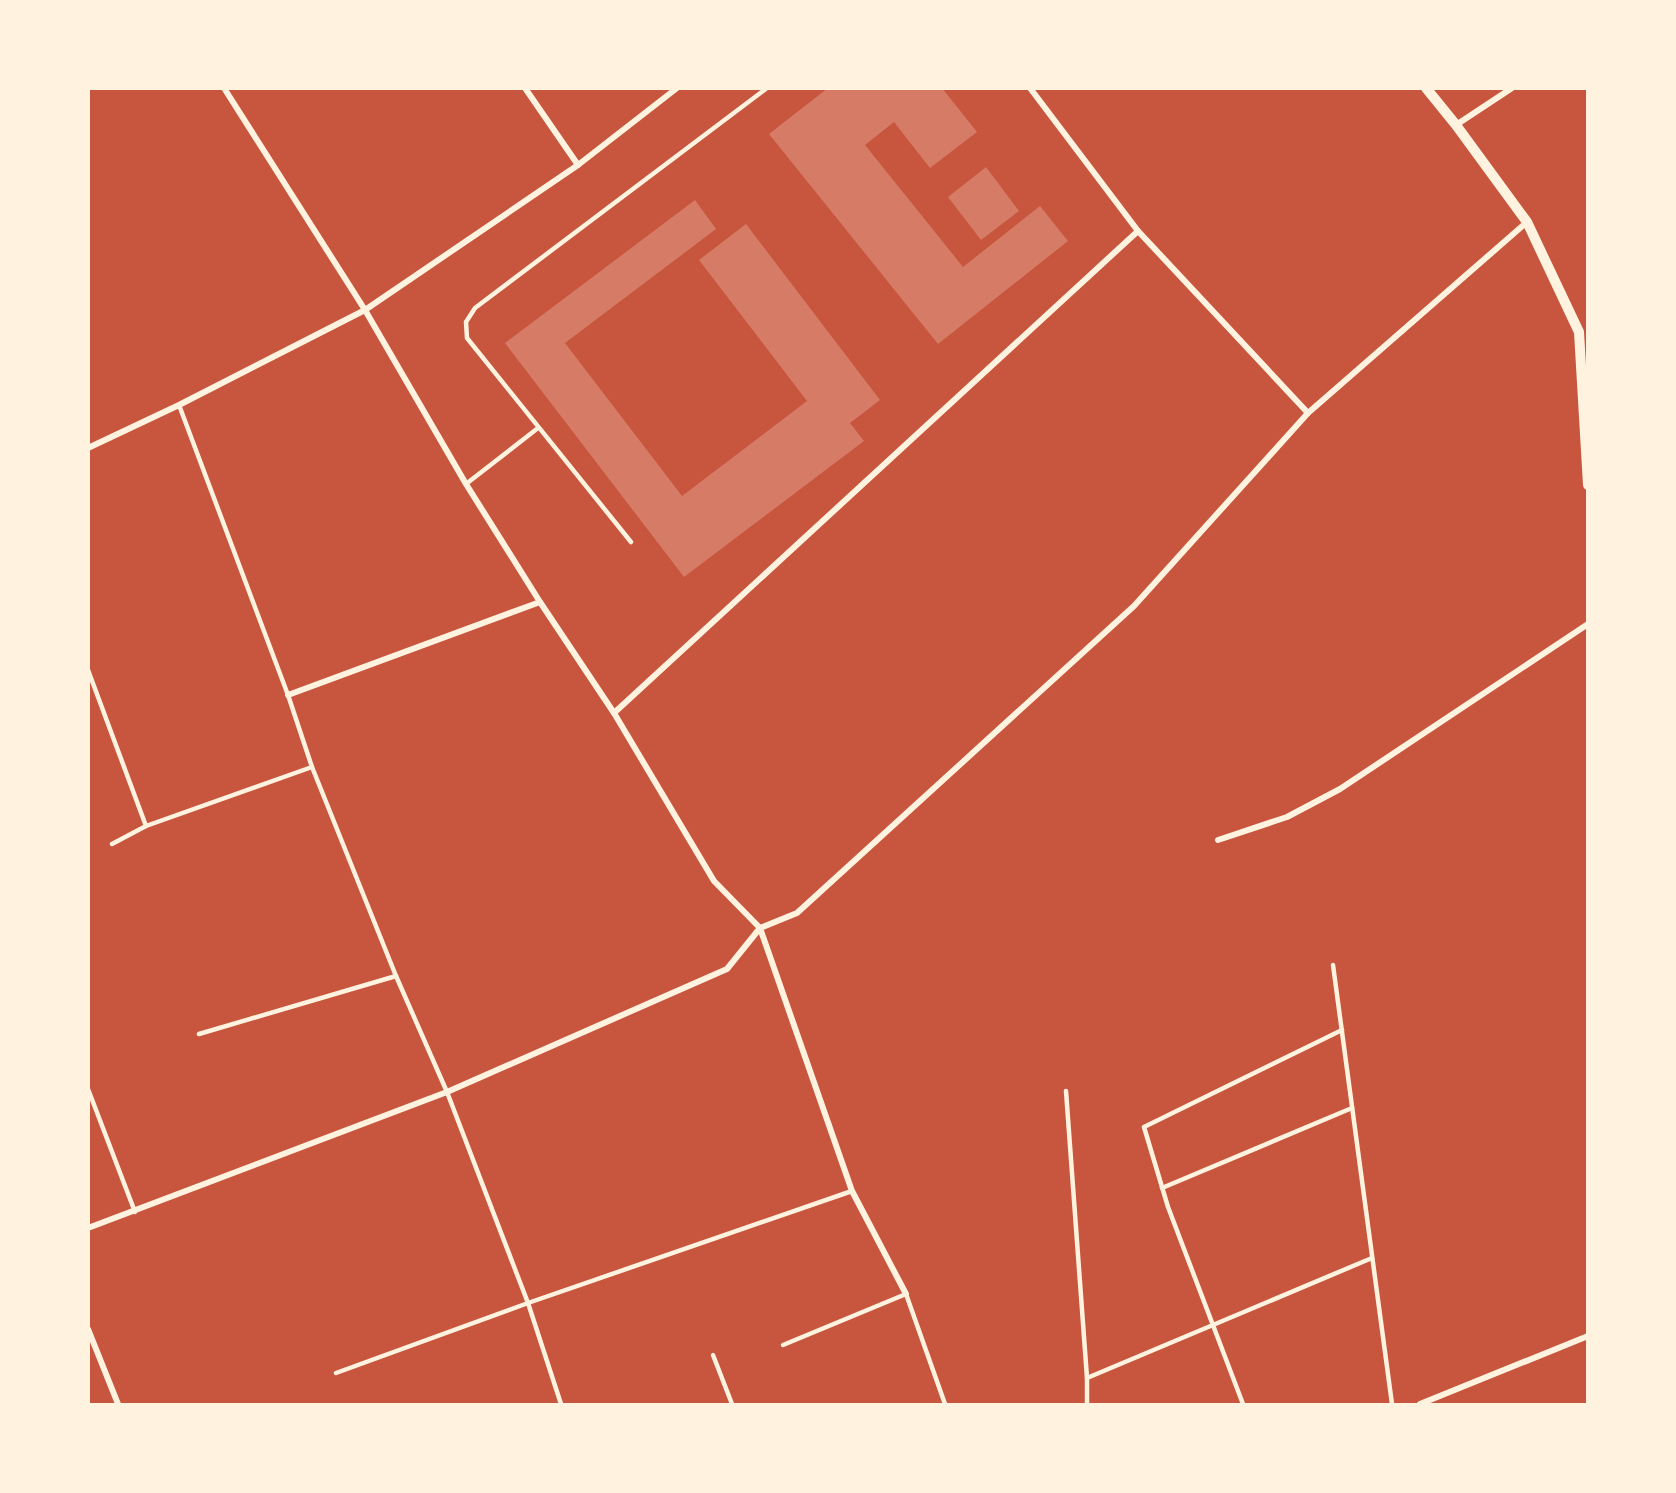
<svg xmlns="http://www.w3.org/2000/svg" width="1676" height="1493" viewBox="0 0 1676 1493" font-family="'Work Sans',sans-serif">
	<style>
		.building { fill: #d67c66 }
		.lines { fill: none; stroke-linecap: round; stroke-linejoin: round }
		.service { stroke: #fff3e0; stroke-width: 4.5 }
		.minor { stroke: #fff3e0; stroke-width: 6 }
		.tertiary { stroke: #fff3e0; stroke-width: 10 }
	</style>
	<rect width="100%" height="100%" fill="#c8553d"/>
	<g class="building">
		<path d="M 828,88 L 942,88 L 977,132 L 930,168 L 894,122 L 865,145 L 963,267 L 1040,206 L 1068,241 L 938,344 L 769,134 Z"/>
		<path d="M 986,167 L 1019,211 L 981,240 L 948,197 Z"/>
		<path d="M 695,200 L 716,229 L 565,343 L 682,496 L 807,401 L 699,260 L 746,224 L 880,400 L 850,423 L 864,441 L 684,577 L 505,343 Z"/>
	</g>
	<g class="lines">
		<g class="service">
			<path d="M 179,405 L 288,695 L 312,767 L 396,976 L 447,1092 L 528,1303 L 561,1404"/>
			<path d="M 466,484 L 538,428"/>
			<path d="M 631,542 L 467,338 L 466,322 L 475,308 L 767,88"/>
			<path d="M 88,670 L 146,826"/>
			<path d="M 112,844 L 146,826 L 312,767"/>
			<path d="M 1333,965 L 1392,1404"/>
			<path d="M 199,1034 L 396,976"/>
			<path d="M 88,1089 L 135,1212"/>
			<path d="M 1066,1091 L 1087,1378 L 1087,1404"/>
			<path d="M 1162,1188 L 1352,1108"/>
			<path d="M 783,1345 L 906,1294 L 945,1404"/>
			<path d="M 713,1355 L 732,1404"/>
			<path d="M 336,1373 L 528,1303 L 852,1191"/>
			<path d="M 1087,1378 L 1372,1258"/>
			<path d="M 1243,1404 L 1168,1207 L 1144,1127 L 1342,1030"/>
		</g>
		<g class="minor">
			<path d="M 224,88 L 365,310 L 466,484 L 540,602 L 614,713 L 714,881 L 760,928 L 852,1191 L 906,1294"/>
			<path d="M 525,88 L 578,165"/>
			<path d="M 1030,88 L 1138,231 L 1308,413"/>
			<path d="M 1456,125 L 1512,88"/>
			<path d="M 88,448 L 179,405 L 365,310 L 578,165 L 677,88"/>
			<path d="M 288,695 L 540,602"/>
			<path d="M 614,713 L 1138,231"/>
			<path d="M 1218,840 L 1287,817 L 1340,789 L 1588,624"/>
			<path d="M 88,1228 L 447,1092 L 727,969 L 760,928 L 797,913 L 1134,606 L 1308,413 L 1527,222"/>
			<path d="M 88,1329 L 118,1404"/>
			<path d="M 1420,1404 L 1588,1336"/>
		</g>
		<path class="tertiary" d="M 1426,88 L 1456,125 L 1527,222 L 1579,332 L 1588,485"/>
	</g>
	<rect width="1676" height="1493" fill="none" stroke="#fff3e0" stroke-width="180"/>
</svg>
